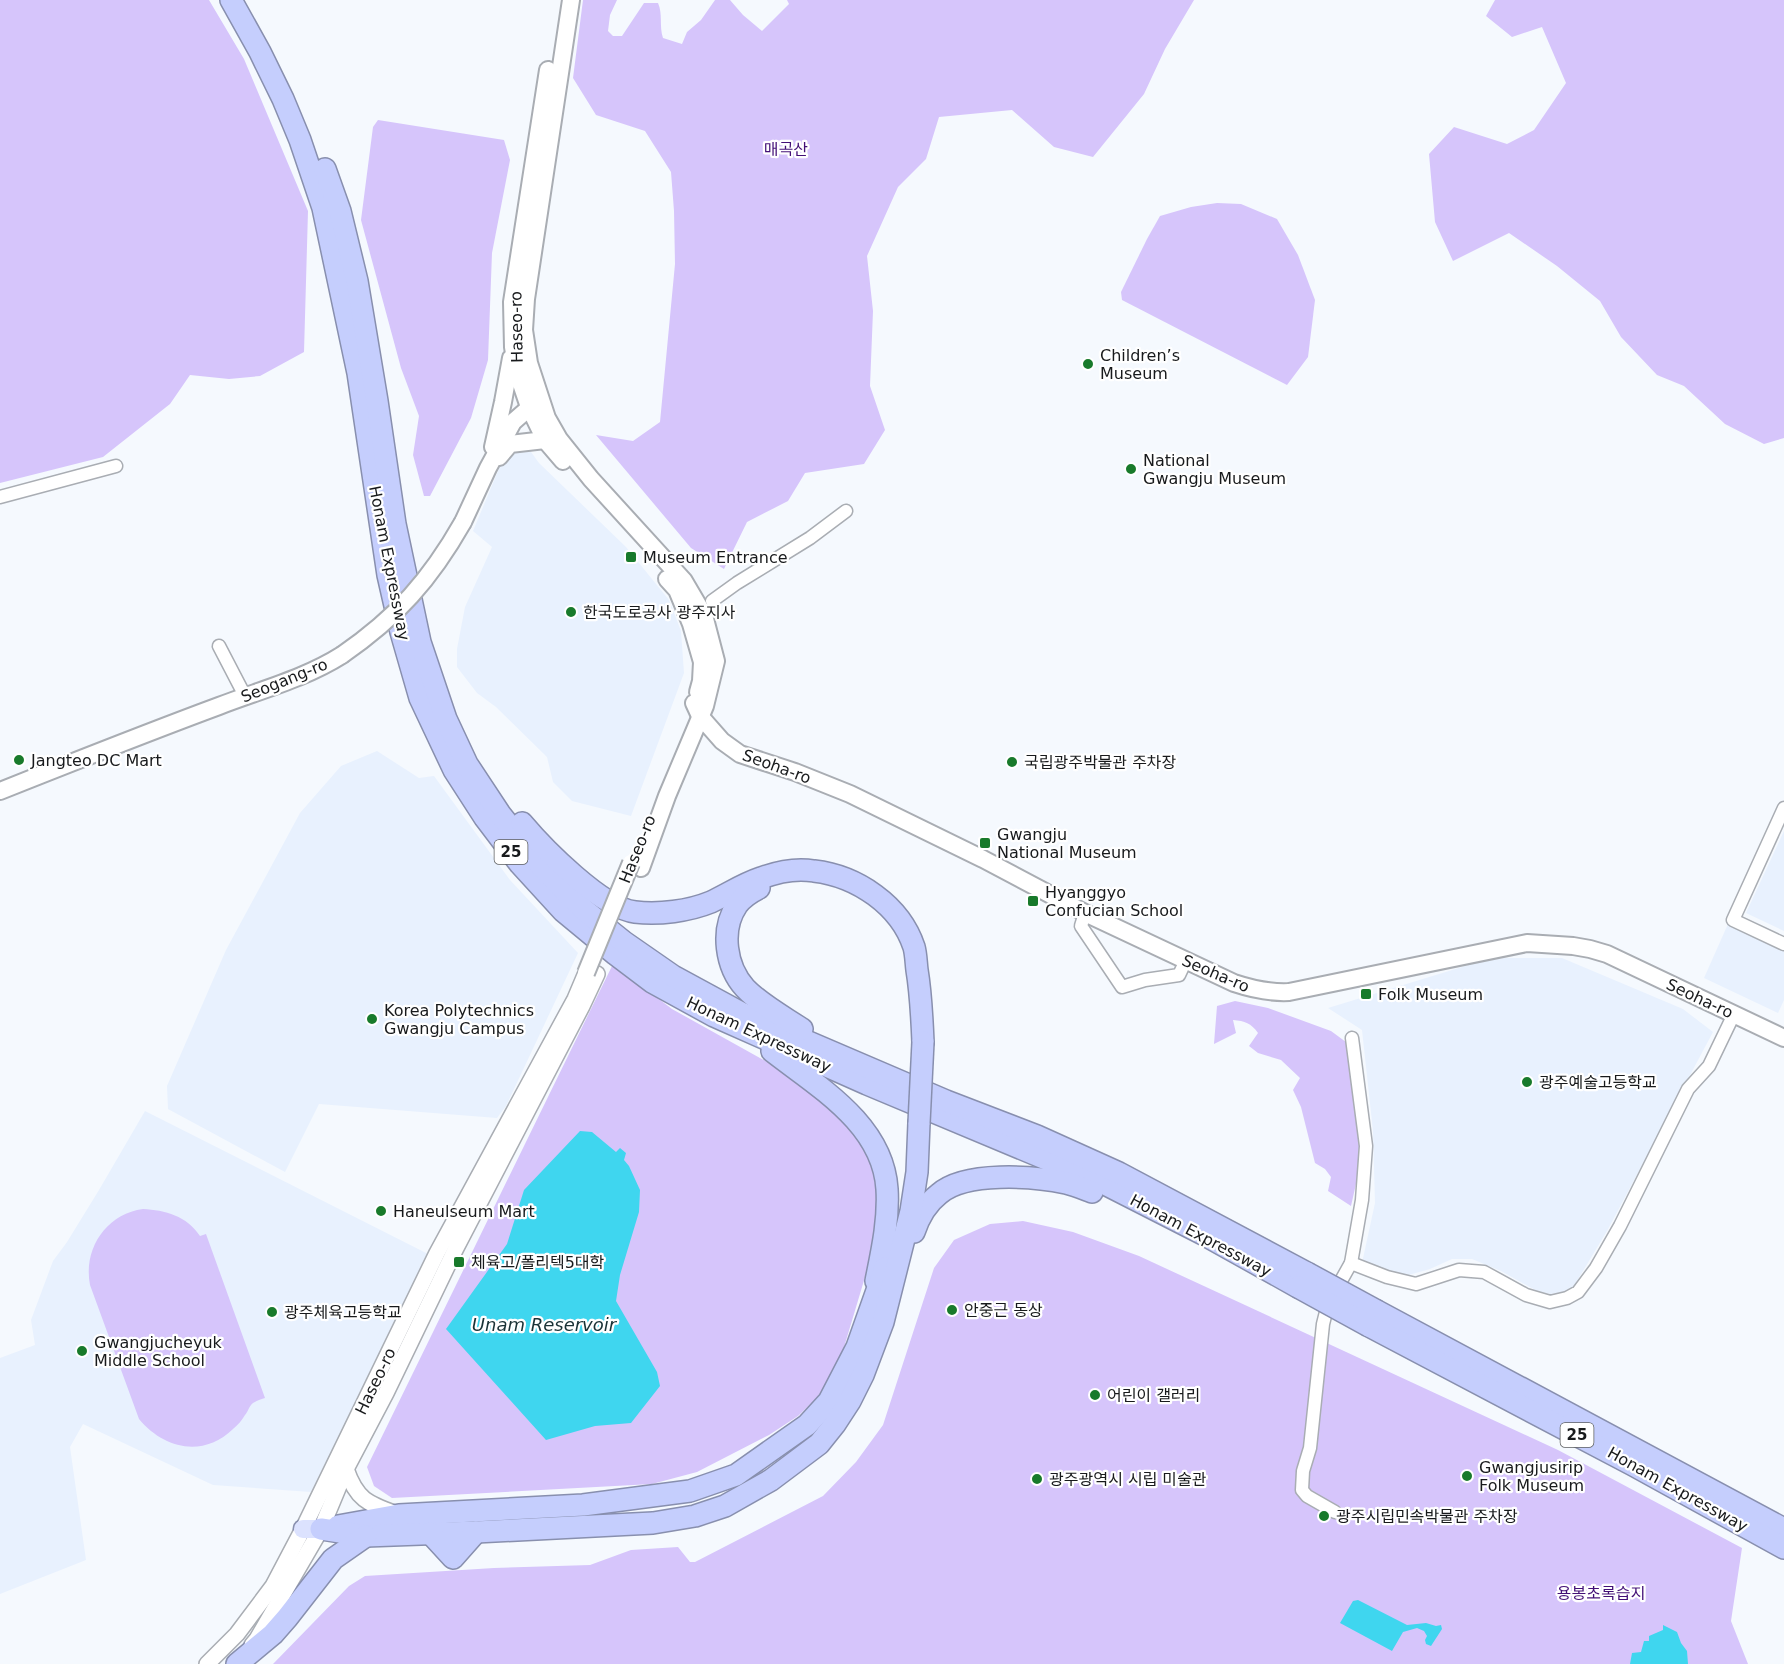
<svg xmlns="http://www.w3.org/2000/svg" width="1784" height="1664" viewBox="0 0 1784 1664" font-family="'DejaVu Sans','Noto Sans KR',sans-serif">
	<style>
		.built { fill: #e8f1fe }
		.green { fill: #d6c5fb }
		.water { fill: #3fd6ef }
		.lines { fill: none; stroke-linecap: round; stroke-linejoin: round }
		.minor-casing { stroke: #a9adb3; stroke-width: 15 }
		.tertiary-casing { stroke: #a9adb3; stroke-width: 18 }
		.secondary-casing { stroke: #a9adb3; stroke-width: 20 }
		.primary-casing { stroke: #888fae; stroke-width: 21 }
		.motorway-casing { stroke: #888fae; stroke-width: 24 }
		.minor { stroke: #fff; stroke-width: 12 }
		.tertiary { stroke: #fff; stroke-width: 15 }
		.secondary { stroke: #fff; stroke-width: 16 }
		.primary { stroke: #dce2fe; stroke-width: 18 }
		.motorway { stroke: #c5cefd; stroke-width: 21 }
		.secondary-bridge-casing { stroke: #a9adb3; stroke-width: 20; stroke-linecap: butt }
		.motorway-bridge-casing { stroke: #888fae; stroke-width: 24; stroke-linecap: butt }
		.secondary-bridge { stroke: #fff; stroke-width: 16 }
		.motorway-bridge { stroke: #c5cefd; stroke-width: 21 }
		.poi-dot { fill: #187a2b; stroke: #fff; stroke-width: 2 }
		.labels { text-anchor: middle; stroke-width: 4.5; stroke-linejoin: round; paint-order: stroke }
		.shield { fill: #fff; stroke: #5d5f60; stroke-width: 1.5 }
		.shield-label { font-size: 15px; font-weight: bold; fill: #181a1c }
		.park-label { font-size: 16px; fill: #420f76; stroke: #fff }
		.street-label { font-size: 16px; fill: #181a1c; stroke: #fff }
		.poi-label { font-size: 16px; fill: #181a1c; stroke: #fff; text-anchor: start }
		.water-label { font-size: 18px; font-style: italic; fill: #193236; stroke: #fff }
	</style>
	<rect width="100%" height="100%" fill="#f5f9fe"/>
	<g class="built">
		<path d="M 512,450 L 531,452 L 539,463 L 626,547 L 669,600 L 681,631 L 684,673 L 631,816 L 572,801 L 553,782 L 547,757 L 496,707 L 477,693 L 457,667 L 457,649 L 465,607 L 492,547 L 473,531 L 503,459 Z"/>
		<path d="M 377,751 L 419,778 L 434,776 L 510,880 L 578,953 L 506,1106 L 497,1118 L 319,1104 L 285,1172 L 168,1109 L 167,1086 L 226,950 L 300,813 L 341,766 Z"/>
		<path d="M 1784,831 L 1784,931 L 1746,913 Z"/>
		<path d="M 1728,924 L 1784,950 L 1784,1000 L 1778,1013 L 1704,978 Z"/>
		<path d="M 1504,958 L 1562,958 L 1683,1009 L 1713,1032 L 1607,1231 L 1574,1286 L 1565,1292 L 1550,1294 L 1537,1291 L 1501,1271 L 1472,1259 L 1452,1259 L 1430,1269 L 1405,1276 L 1362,1263 L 1375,1203 L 1373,1131 L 1362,1030 L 1328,1008 L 1475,963 Z"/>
		<path d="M 145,1111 L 430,1255 L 311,1492 L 213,1485 L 83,1424 L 70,1447 L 86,1560 L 0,1594 L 0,1358 L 35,1345 L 31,1320 L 53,1261 L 67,1242 L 99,1190 Z"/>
	</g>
	<g class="green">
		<path d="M 0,0 L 209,0 L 244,59 L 308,211 L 304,352 L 260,376 L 229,379 L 190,375 L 170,404 L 103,457 L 0,483 Z"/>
		<path d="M 583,0 L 617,0 L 610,15 L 608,31 L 613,36 L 622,36 L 644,3 L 658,3 C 663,14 659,26 663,38 L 682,44 L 687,32 L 701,20 L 715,0 L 730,0 L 743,15 L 762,31 L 789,4 L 787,0 L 1194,0 L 1165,49 L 1144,94 L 1093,157 L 1054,147 L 1012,110 L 939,117 L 926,159 L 898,187 L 867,256 L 873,311 L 870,386 L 885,430 L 864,464 L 805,473 L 788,501 L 747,522 L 724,569 L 691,548 L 596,435 L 633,441 L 660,422 L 675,264 L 674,211 L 671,172 L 645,131 L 596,115 L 573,78 Z"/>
		<path d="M 1495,0 L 1784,0 L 1784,438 L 1764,444 L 1725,424 L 1684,386 L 1657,375 L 1621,337 L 1600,301 L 1557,266 L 1509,233 L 1453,261 L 1435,222 L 1429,154 L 1454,127 L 1507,144 L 1534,130 L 1566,83 L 1542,27 L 1512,37 L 1486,16 Z"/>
		<path d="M 378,120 L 504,140 L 510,160 L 492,253 L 488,360 L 471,418 L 430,496 L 424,496 L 413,455 L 419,416 L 401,368 L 361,220 L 373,127 Z"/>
		<path d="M 1217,203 L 1241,204 L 1277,219 L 1298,255 L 1315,300 L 1308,357 L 1287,385 L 1122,300 L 1121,292 L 1147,239 L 1160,216 L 1191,207 Z"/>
		<path d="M 613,964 L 672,1009 L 769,1063 L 806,1087 L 848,1121 L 873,1163 L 881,1196 L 877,1237 L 839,1364 L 821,1394 L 798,1416 L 769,1435 L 697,1472 L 652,1484 L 392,1498 L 374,1486 L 367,1467 Z"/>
		<path d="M 1235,1001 L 1268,1008 L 1331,1031 L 1350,1045 L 1362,1147 L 1358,1175 L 1351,1206 L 1328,1191 L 1331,1177 L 1325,1169 L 1315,1163 L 1301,1107 L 1293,1090 L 1300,1078 L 1281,1060 L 1258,1053 L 1249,1046 L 1258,1033 C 1251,1023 1245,1021 1233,1020 L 1236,1033 L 1214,1044 L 1217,1006 Z"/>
		<path d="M 143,1209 C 165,1210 187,1216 200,1236 L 206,1234 L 265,1398 C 262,1399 256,1401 253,1403 C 249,1406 248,1412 245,1415 C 242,1420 238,1425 233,1429 C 203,1458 164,1449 139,1419 L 90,1285 C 83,1249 106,1214 143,1209 Z"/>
		<path d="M 1023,1221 L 1073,1232 L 1139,1256 L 1558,1450 L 1742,1548 L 1731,1621 L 1748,1664 L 273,1664 L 349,1586 L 365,1576 L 494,1568 L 590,1565 L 631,1550 L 678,1547 L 690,1562 L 695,1562 L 823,1496 L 856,1462 L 883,1425 L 934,1268 L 954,1240 L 990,1224 Z"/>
	</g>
	<g class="water">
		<path d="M 580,1131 L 592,1132 L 616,1152 L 620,1148 L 626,1153 L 624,1160 L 629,1166 L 640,1190 L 639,1212 L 620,1275 L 616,1301 L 657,1372 L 660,1386 L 631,1423 L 595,1426 L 546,1440 L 446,1329 L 507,1244 L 524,1190 Z"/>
		<path d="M 1358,1600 L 1407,1625 L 1426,1623 L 1436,1626 L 1441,1625 L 1442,1629 L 1431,1646 L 1426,1644 L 1425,1640 L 1427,1636 L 1424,1631 L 1417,1628 L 1403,1632 L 1392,1651 L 1340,1623 L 1353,1601 Z"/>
		<path d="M 1663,1625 L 1677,1632 L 1681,1643 L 1687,1651 L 1688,1664 L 1630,1664 L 1632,1653 L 1641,1652 L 1644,1641 L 1649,1641 L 1649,1636 L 1663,1630 Z"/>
	</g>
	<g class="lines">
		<g class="minor-casing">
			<g id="minor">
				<path d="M 0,497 L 116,466"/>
				<path d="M 712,601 L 737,583 L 810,538 L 846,511"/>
				<path d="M 219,646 L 245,696"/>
				<path d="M 1784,808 L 1733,920 L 1784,944"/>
				<path d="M 1085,913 L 1081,926 L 1122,987 L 1145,980 L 1179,975 L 1186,960"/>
				<path d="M 1351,1263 L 1387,1277 L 1416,1284 L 1459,1270 L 1484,1272 L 1526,1295 L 1550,1302 L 1567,1298 L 1578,1292 L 1596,1268 L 1620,1226 L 1688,1089 L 1709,1066 L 1734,1014"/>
				<path d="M 1335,1512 L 1307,1496 L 1302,1490 L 1303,1471 L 1310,1448 L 1323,1324 L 1328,1304 L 1351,1263 L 1362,1200 L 1366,1146 L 1352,1038"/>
			</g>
		</g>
		<g class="tertiary-casing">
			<g id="tertiary">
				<path d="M 346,1469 C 357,1501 369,1504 399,1515"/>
				<path d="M 252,1645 L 257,1639 L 321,1529 L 346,1469 L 386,1393 L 456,1248 L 582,1006 L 597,974"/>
				<path d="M 207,1664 L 237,1634 L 273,1586 L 303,1529 L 437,1253 L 575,999 L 586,973"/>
			</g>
		</g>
		<g class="secondary-casing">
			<g id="secondary">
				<path d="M 571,0 L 526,299 L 524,330 L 529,363 L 547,418 L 559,439 L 591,479 L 684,581 L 704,615 L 716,661 L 705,706 L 667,796 L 641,868"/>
				<path d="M 548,70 L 512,302 L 513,347 L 517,372 L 529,407 L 545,440 L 563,461"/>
				<path d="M 493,447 L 503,402 L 511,358"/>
				<path d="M 499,457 L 510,444 L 545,440"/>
				<path d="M 463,522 L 488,468 L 513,422 L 537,401"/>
				<path d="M 667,579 L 677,590 L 691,624 L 702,662 L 701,681 L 698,692"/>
				<path d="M 694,703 L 700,716 L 722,741 L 740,754 L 795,772 L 850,794 L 983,859 L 1085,913 L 1234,983 C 1252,989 1269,993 1289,992 L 1527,943 L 1573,946 L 1590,949 L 1607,954 L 1784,1038"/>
				<path d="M 0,791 C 73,762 146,733 219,706 C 260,690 304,679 342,655"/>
			</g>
		</g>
		<g class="primary-casing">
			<path id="primary" d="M 303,1529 L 321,1529"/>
		</g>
		<g class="motorway-casing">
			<g id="motorway">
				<path d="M 231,0 L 260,52 L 283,99 L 300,140 L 323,208 L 358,373 L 388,575 L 401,632 L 420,698 L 454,770 L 485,818 L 520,864 L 563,911 L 615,954 L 652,982 L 714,1016 L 867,1084 L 1099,1181 L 1203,1234 L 1298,1287"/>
				<path d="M 325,169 L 340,211 L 357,281 L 377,401 L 395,524 L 420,642 L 446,719 L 467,764 L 500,814 L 543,868 L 583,909 L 624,942 L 673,976 L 743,1014 L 946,1101 L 1037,1136 L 1119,1173 L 1307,1273"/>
				<path d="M 522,823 C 544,849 602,908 635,912 C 659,915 689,911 711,902 C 728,894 743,884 761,878 C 777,872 797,868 814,871 C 857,876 900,905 914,947 C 916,954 916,962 917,970 C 921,994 922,1018 923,1042"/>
				<path d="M 759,888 C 751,892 742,898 737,905 C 720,930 726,967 745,988 C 760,1004 784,1017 802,1029"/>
				<path d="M 772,1051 C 818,1087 883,1124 887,1189 C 889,1220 882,1251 876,1281"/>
				<path d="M 914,1232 C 919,1217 926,1204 939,1194 C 965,1171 1033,1176 1066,1183 C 1075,1185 1084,1189 1092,1192"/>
				<path d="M 1377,1311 L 1784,1529"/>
				<path d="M 1369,1326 L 1633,1465 L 1784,1548"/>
				<path d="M 338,1526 L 399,1515 L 583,1505 L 690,1491 L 736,1475 L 807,1425 L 829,1401 L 857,1347 L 885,1268"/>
				<path d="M 321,1529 L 366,1536 L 476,1532 L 653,1523 L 695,1516 L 725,1506 L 771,1480 L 819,1444 L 835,1424 L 850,1401 L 863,1375 L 883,1322 L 911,1211 L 917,1172 L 919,1123"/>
				<path d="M 430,1533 L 453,1558 L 476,1532"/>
				<path d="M 237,1664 L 273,1634 L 287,1618 L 333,1559 L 366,1536"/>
			</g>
		</g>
		<use href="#minor" class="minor"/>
		<use href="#tertiary" class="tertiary"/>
		<use href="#secondary" class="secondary"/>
		<use href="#primary" class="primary"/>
		<use href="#motorway" class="motorway"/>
		<g class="secondary-bridge-casing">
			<g id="secondary-bridge">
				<path d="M 342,655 C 397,617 430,580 463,522"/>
				<path d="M 586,973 L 631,863"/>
			</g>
		</g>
		<g class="motorway-bridge-casing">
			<g id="motorway-bridge">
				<path d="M 919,1123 L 923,1042"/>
				<path d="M 1307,1273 L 1377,1311"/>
				<path d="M 1298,1287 L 1369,1326"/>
			</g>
		</g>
		<use href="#secondary-bridge" class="secondary-bridge"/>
		<use href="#motorway-bridge" class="motorway-bridge"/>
	</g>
	<g class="poi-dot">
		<circle cx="1088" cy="364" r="6"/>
		<circle cx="1131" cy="469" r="6"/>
		<rect x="625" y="551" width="12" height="12" rx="3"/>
		<circle cx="571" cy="612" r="6"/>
		<circle cx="19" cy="760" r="6"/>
		<circle cx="1012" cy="762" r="6"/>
		<rect x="979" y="837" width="12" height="12" rx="3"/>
		<rect x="1027" y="895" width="12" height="12" rx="3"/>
		<rect x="1360" y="988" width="12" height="12" rx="3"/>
		<circle cx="372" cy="1019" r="6"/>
		<circle cx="1527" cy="1082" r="6"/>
		<circle cx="381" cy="1211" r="6"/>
		<rect x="453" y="1256" width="12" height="12" rx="3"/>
		<circle cx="952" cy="1310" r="6"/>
		<circle cx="272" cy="1312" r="6"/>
		<circle cx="82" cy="1351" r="6"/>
		<circle cx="1095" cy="1395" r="6"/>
		<circle cx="1467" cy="1476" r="6"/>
		<circle cx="1037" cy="1479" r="6"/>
		<circle cx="1324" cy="1516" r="6"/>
	</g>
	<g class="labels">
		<g class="shield">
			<rect x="494.5" y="840" width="33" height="24" rx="4.5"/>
			<rect x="1560.5" y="1423" width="33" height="24" rx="4.5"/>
		</g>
		<g class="shield-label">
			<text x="511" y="857">25</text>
			<text x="1577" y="1440">25</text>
		</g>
		<g class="park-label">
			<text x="786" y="155">매곡산</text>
			<text x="1601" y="1599">용봉초록습지</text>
		</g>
		<g class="street-label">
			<text transform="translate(516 327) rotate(-91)" y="6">Haseo-ro</text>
			<text transform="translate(390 563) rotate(79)" y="6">Honam Expressway</text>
			<text transform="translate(284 680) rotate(-22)" y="6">Seogang-ro</text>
			<text transform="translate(777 766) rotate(20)" y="6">Seoha-ro</text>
			<text transform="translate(637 849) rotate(-68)" y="6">Haseo-ro</text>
			<text transform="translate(1216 973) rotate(23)" y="6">Seoha-ro</text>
			<text transform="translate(1700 998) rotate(25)" y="6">Seoha-ro</text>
			<text transform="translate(759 1034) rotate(25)" y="6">Honam Expressway</text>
			<text transform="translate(1201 1235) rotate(28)" y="6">Honam Expressway</text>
			<text transform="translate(375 1381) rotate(-64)" y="6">Haseo-ro</text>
			<text transform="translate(1678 1489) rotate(29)" y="6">Honam Expressway</text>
		</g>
		<g class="poi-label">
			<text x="1100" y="361">Children’s<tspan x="1100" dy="18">Museum</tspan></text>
			<text x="1143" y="466">National<tspan x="1143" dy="18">Gwangju Museum</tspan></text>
			<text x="643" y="563">Museum Entrance</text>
			<text x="583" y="618">한국도로공사 광주지사</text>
			<text x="31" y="766">Jangteo DC Mart</text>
			<text x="1024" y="768">국립광주박물관 주차장</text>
			<text x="997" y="840">Gwangju<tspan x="997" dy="18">National Museum</tspan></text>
			<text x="1045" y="898">Hyanggyo<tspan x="1045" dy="18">Confucian School</tspan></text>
			<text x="1378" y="1000">Folk Museum</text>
			<text x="384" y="1016">Korea Polytechnics<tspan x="384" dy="18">Gwangju Campus</tspan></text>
			<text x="1539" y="1088">광주예술고등학교</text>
			<text x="393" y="1217">Haneulseum Mart</text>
			<text x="471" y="1268">체육고/폴리텍5대학</text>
			<text x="964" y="1316">안중근 동상</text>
			<text x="284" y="1318">광주체육고등학교</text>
			<text x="94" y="1348">Gwangjucheyuk<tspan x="94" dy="18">Middle School</tspan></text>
			<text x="1107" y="1401">어린이 갤러리</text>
			<text x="1479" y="1473">Gwangjusirip<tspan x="1479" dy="18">Folk Museum</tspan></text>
			<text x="1049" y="1485">광주광역시 시립 미술관</text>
			<text x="1336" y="1522">광주시립민속박물관 주차장</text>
		</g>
		<g class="water-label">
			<text x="544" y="1331">Unam Reservoir</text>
		</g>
	</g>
</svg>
